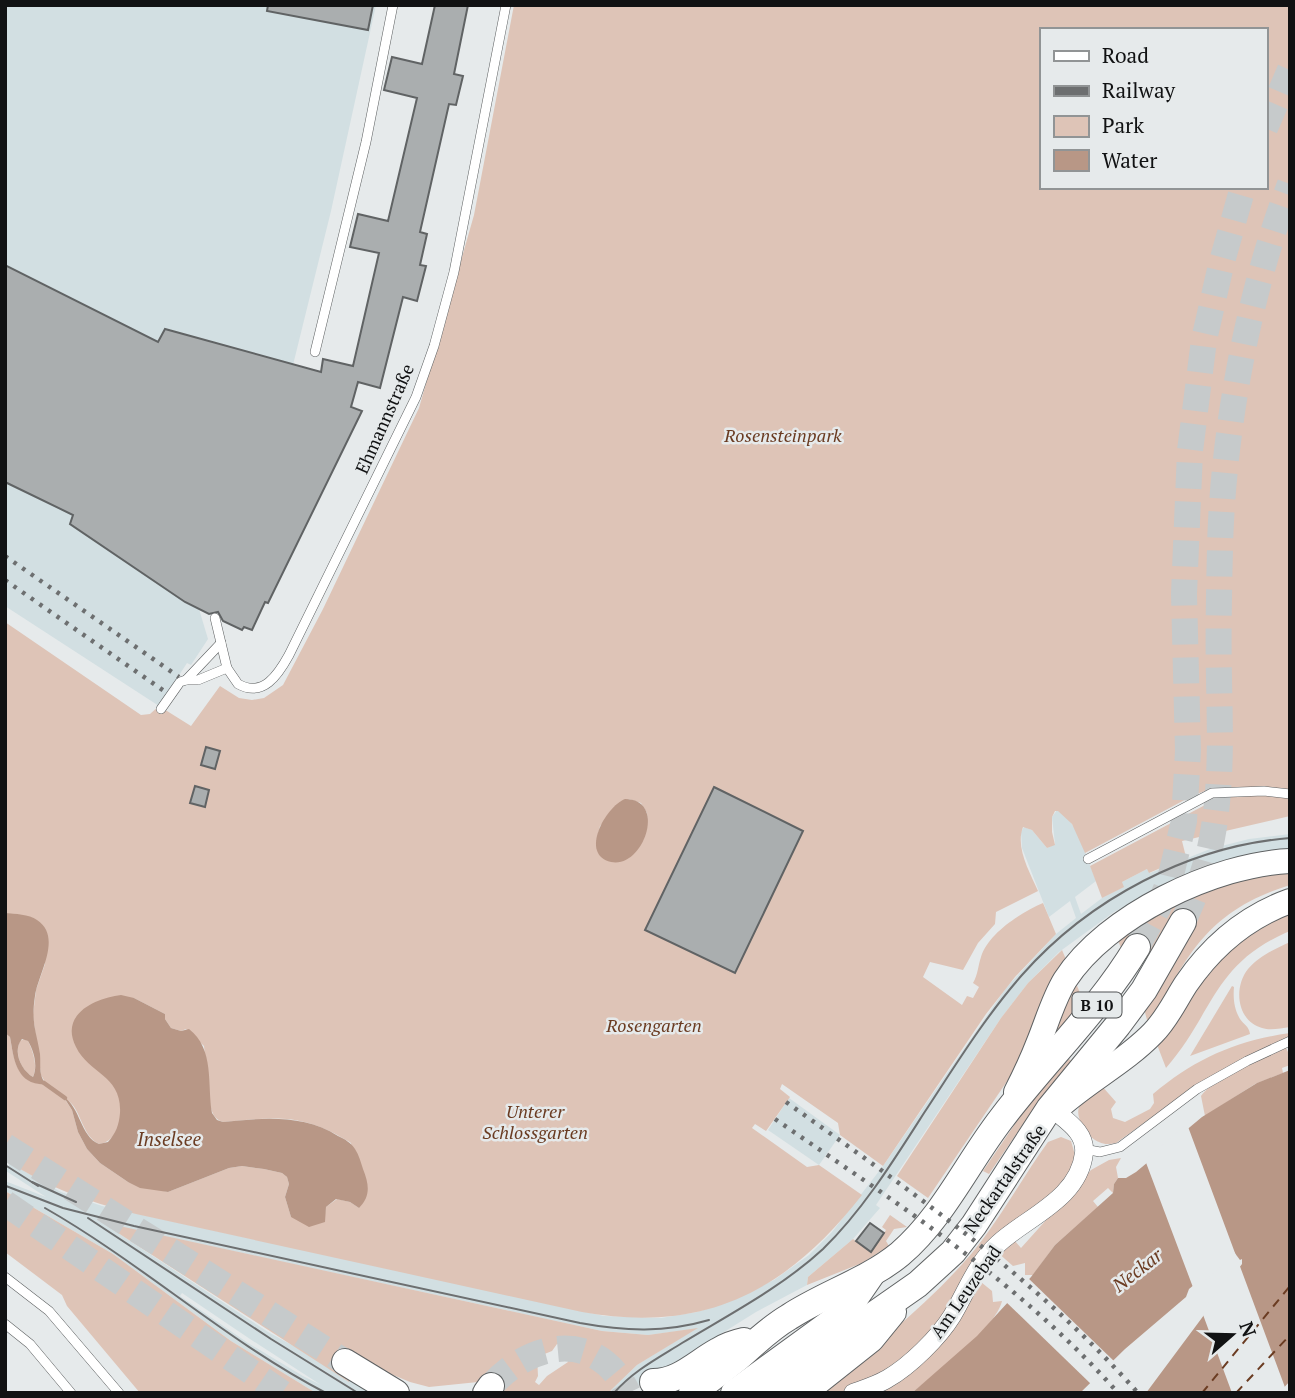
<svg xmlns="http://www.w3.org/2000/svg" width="1295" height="1398" viewBox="0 0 1295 1398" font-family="'PT Serif',serif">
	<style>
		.built { fill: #d2dfe2; fill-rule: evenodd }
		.green { fill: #dec4b7; fill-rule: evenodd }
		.water { fill: #b89786; fill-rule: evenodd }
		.pier { fill: #e6eaeb }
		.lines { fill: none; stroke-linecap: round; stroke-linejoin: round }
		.stream { stroke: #b89786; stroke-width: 4.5 }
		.ferry { stroke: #6b3c22; stroke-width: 2; stroke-dasharray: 9 7; stroke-linecap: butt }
		.building { fill: #aaaeaf; stroke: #606364; stroke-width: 2 }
		.primary-tunnel { stroke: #c6cacb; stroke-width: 26; stroke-dasharray: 26 13; stroke-linecap: butt }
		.service-casing { stroke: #5e6162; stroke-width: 10 }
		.minor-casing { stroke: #5e6162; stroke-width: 19 }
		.secondary-casing { stroke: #5e6162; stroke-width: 26 }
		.primary-casing { stroke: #5e6162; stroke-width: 28 }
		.service { stroke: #fff; stroke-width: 9 }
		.minor { stroke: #fff; stroke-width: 18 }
		.secondary { stroke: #fff; stroke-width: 24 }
		.primary { stroke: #fff; stroke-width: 26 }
		.tram { stroke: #6d6f70; stroke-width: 2 }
		.rail { stroke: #6d6f70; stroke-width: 4.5; stroke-dasharray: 3.5 7; stroke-linecap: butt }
		.labels { text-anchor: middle; stroke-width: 5; stroke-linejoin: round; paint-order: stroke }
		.shield { fill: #e6eaeb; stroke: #515354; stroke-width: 2 }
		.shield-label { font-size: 16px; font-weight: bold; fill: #111213 }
		.street-label { font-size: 18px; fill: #111213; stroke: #e6eaeb }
		.park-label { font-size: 18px; font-style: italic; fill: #6a3b21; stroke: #e6eaeb }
		.water-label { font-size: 19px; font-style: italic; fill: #6b3c22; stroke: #e6eaeb }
	</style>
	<rect width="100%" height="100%" fill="#e6eaeb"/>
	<g class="built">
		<path d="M 5,5 L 376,5 L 331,211 L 293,365 L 165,329 L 157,341 L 5,265 Z"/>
		<path d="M 5,482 L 73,515 L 70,525 L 199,609 L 208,639 L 191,665 L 187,663 L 159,706 L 5,606 Z"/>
		<path d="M 1057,810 L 1067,816 L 1079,836 L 1096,881 L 1075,897 L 1081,914 L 1102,898 L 1123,887 L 1122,882 L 1147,869 L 1150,873 L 1210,849 L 1249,839 L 1290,834 L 1290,850 L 1172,881 L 1114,912 L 1059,952 L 1028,983 L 1001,1018 L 876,1205 L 880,1208 L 853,1239 L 808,1277 L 807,1285 L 756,1312 L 636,1387 L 630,1393 L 608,1393 L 637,1365 L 695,1329 L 648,1335 L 602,1331 L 103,1223 L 268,1332 L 352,1378 L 372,1393 L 316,1393 L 231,1341 L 113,1254 L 5,1191 L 5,1181 L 46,1197 L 6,1171 L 10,1163 L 61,1192 L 102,1206 L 604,1316 L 661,1318 L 697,1312 L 719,1305 L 774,1280 L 809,1255 L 832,1232 L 883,1166 L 1006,988 L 1056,934 L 1076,918 L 1070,901 L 1049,917 L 1022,848 L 1021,832 L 1024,827 L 1032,830 L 1047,848 L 1055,844 L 1052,817 ZM 182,1293 L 250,1339 L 321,1385 L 303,1376 L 248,1343 L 193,1305 L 180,1296 Z"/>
		<path d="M 789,1098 L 840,1135 L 819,1165 L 768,1130 Z"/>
	</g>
	<g class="green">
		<path d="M 514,5 L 1290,5 L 1290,790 L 1210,789 L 1192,796 L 1085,853 L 1072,824 L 1058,811 L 1055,811 L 1052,817 L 1052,832 L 1055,845 L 1047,848 L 1032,830 L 1023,827 C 1015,848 1030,872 1038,891 L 996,912 L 995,924 L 978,943 L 963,970 L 930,962 L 923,977 L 962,1005 L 967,996 L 973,998 L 979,987 L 973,983 C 978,974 978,966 981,957 C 988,933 1022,912 1043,903 L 1056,934 L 1015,977 L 986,1014 L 883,1166 L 840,1135 L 838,1123 L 782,1084 L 780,1089 L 790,1097 L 766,1131 L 755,1124 L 752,1128 L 807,1167 L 819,1165 L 862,1195 C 787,1291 705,1334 582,1312 L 136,1214 C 83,1200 52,1189 5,1160 L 5,1033 L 10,1037 C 14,1060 17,1084 46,1084 L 41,1075 L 33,1015 L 36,990 L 45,964 L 33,918 L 5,913 L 5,622 L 141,715 L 150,714 L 159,706 L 191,726 L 220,686 L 239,698 L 252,700 L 264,698 L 283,685 L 323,609 L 419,408 L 474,215 ZM 1041,30 L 1265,30 L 1265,187 L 1041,187 ZM 714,788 L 803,831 L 735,973 L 646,930 ZM 629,799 L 641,803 L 647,813 C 652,865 584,884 600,826 ZM 134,998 L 165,1014 L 165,1019 L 171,1028 L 181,1031 L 186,1029 L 204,1046 L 210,1104 C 212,1113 214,1119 223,1122 C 277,1117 303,1113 351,1143 L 359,1208 L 350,1202 L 337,1199 L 326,1207 L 324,1219 L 291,1217 L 285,1197 L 289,1184 L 287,1177 L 282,1173 L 264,1169 L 242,1166 L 229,1168 L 168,1192 L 128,1182 L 100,1163 L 87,1149 L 78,1132 L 72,1110 L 64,1098 C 82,1106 80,1135 99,1144 C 122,1141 125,1106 116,1089 C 111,1080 102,1075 97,1068 C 88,1055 81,1038 74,1023 C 85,999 110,1002 134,998 Z"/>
		<path d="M 1264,795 L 1290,798 L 1290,816 L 1182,841 L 1186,857 L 1149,873 L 1147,869 L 1122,882 L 1124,887 L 1102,898 L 1090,866 L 1222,796 Z"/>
		<path d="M 1290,868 L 1290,885 C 1207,911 1187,955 1149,1026 C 1141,1004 1139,975 1149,953 L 1126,940 L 1121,948 L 1117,938 L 1193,892 Z"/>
		<path d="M 1290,909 L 1290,931 C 1213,963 1214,1013 1166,1068 L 1156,1042 L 1225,947 Z"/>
		<path d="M 1290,942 L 1290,1027 C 1281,1028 1271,1031 1262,1028 C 1237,1021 1233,988 1248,969 C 1259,956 1275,949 1290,942 Z"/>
		<path d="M 1062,950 L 1068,964 L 1022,1059 L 928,1198 L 897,1176 L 1001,1018 L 1028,983 Z"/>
		<path d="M 1074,979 L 1084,1002 L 1042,1053 Z"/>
		<path d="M 1232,986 L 1234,987 C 1233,998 1234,1009 1240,1019 C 1244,1025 1249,1026 1250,1034 L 1190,1056 Z"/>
		<path d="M 1290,1033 L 1290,1037 L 1245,1058 L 1197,1085 L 1116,1143 C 1110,1144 1105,1145 1099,1142 C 1088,1138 1073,1116 1080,1105 C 1085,1097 1095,1091 1101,1085 L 1116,1102 L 1111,1109 L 1113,1118 L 1125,1122 L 1150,1109 L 1154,1103 L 1153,1094 C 1195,1059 1235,1041 1290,1033 Z"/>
		<path d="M 24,1039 L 28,1041 C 33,1051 38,1066 33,1077 C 21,1070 14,1054 20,1041 Z"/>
		<path d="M 1286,1048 L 1290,1056 L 1290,1065 L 1282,1068 L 1283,1073 L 1255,1084 L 1205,1116 L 1201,1096 C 1213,1078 1265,1057 1286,1048 Z"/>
		<path d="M 1069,1059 L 1074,1063 L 1028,1117 L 989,1174 L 983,1171 L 1023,1112 Z"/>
		<path d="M 1061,1137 L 1071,1141 L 1075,1155 L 1070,1173 L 910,1355 L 862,1384 L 838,1393 L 817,1393 C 871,1349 927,1306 972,1253 C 1001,1218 1022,1178 1048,1142 Z"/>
		<path d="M 1121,1158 L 1116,1167 L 1118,1178 L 1114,1184 L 1113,1193 L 1108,1188 L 1093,1201 L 1098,1207 L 1055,1245 L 1033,1275 L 1025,1275 L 1025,1263 L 1013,1266 L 997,1252 L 1014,1240 L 1021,1248 L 1091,1170 L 1109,1160 Z"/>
		<path d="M 5,1191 L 113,1254 L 231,1341 L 316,1393 L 140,1393 L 67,1306 L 62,1295 L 5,1252 Z"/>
		<path d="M 890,1215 L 907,1227 L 894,1229 L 886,1241 L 889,1246 L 862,1263 L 807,1285 L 808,1277 L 853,1239 L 871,1252 L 886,1230 L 882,1227 Z"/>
		<path d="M 101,1222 L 602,1331 L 648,1335 L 698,1328 L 637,1365 L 608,1393 L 498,1393 L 478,1382 L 429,1387 L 410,1382 L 357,1360 L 349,1382 ZM 557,1344 L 562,1345 L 568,1362 L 547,1376 L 539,1385 L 535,1382 L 538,1376 L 537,1357 L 552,1351 Z"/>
		<path d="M 976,1278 L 992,1291 L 993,1302 L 1002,1301 C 996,1328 935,1374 912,1393 L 866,1393 L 884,1385 Z"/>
	</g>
	<g class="water">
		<path d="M 625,799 C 668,799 643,869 611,862 C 579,855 605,807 625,799 Z"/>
		<path d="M 5,913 C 15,914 29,914 37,920 C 63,937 38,974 35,996 C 31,1022 36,1030 40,1054 C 41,1066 38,1076 47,1085 C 42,1084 36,1084 31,1082 C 14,1074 13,1052 10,1037 L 5,1033 ZM 22,1039 L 28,1041 C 34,1051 38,1066 33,1077 C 21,1070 12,1051 22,1039 Z"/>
		<path d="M 121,995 L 134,998 L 165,1014 L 165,1019 L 171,1028 L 181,1031 L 189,1029 C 215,1049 207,1085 212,1113 L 217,1120 L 223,1122 C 263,1118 303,1114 338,1136 C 345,1139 351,1143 355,1149 C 359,1155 361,1163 363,1169 C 369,1184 371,1196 359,1208 L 350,1202 L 336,1199 L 326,1207 L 325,1222 L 309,1227 L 291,1217 L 285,1197 L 289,1184 L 287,1177 L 282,1173 L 264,1169 L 242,1166 L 229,1168 L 168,1192 L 140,1188 L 128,1182 L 100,1163 L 87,1149 L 78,1132 L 72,1110 L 63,1096 C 81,1108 80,1136 99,1144 L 108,1142 C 116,1133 119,1125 120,1113 C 122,1075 89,1074 76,1047 C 59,1014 96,998 121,995 Z"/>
		<path d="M 1290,1070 L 1290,1381 L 1279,1393 L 1146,1393 L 1242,1264 L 1242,1259 L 1240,1260 L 1234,1252 L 1189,1289 L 1186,1297 L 1125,1349 L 1080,1393 L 912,1393 L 977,1336 L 1031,1277 L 1055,1245 L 1113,1193 L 1114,1184 L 1118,1178 L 1126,1178 L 1136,1172 L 1202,1117 L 1257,1083 Z"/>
	</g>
	<g class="pier">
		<path d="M 1187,1124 L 1286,1390 L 1284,1393 L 1232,1393 L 1202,1312 L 1238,1263 L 1232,1257 L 1194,1290 L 1145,1160 Z"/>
		<path d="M 1027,1277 L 1116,1363 L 1092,1385 L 1005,1301 Z"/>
	</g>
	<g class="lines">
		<path class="stream" d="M 44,1083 L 65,1098"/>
		<g class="ferry">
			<path d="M 1202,1393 L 1290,1286"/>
			<path d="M 1236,1393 L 1290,1335"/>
		</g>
	</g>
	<g class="building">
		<path d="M 268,5 L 373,5 L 368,30 L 267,11 Z"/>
		<path d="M 435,5 L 468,5 L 454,74 L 463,76 L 456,105 L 449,104 L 420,232 L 427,234 L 420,265 L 426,266 L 417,301 L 403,297 L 380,388 L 358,382 L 351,407 L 362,411 L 268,603 L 265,602 L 252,630 L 244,627 L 242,630 L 223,621 L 218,612 L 209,614 L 185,602 L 70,524 L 73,515 L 5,482 L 5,265 L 158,342 L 165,329 L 321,372 L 323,359 L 353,366 L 379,253 L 350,247 L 358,214 L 388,221 L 417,98 L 384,90 L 392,57 L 422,64 Z"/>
		<path d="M 206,747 L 220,751 L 215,769 L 201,765 Z"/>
		<path d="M 195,786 L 209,790 L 205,807 L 190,803 Z"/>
		<path d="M 714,787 L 803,831 L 735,973 L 645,930 Z"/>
		<path d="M 870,1223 L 884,1233 L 871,1252 L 856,1241 Z"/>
	</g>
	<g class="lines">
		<g class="primary-tunnel">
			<path d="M 1265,128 L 1290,70"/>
			<path d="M 1183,922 C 1195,895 1207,867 1212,838 C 1222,785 1220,732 1219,679 C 1218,635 1219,591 1220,547 C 1223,430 1248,294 1290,184"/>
			<path d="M 1137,947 L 1158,908 L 1170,879 L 1184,821 L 1188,751 L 1184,594 L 1190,451 L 1204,340 L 1221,265 L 1243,187"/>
			<path d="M 5,1146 L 345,1362"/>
			<path d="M 5,1203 L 282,1393"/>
			<path d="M 491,1386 C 532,1340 598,1330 628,1393"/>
		</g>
		<g class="service-casing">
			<g id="service">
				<path d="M 315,352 L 366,142 L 393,5"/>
				<path d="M 215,618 L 227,668 L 238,684 C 263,698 278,675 289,655 L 416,397 L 434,346 L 454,272 L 506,5"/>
				<path d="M 186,680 L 198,680 L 227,668"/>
				<path d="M 161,709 L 180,682 L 186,680 L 221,643"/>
				<path d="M 1088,859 L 1212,793 L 1264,791 L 1290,794"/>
				<path d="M 1084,1149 L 1100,1152 L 1120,1147 L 1197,1089 L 1247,1061 L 1290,1041"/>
				<path d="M 5,1277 L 49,1311 L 119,1393"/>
				<path d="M 5,1324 L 30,1344 L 71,1393"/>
			</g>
		</g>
		<g class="minor-casing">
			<path id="minor" d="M 853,1393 C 864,1389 877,1385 887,1379 C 910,1366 939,1337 952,1316 C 967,1291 976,1264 998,1244 C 1027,1217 1079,1199 1084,1153 C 1086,1133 1068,1122 1055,1111"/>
		</g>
		<g class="secondary-casing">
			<g id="secondary">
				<path d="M 1016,1092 C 1025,1075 1033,1057 1040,1039 C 1048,1019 1054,998 1065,980 C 1106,916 1215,864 1290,861"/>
				<path d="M 1059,1107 C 1089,1080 1125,1062 1153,1033 C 1167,1019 1175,1001 1186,984 C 1212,946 1246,917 1290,901"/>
			</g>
		</g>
		<g class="primary-casing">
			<g id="primary">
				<path d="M 345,1362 L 396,1393"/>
				<path d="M 653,1382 C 679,1382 696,1363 718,1351 C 726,1346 735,1343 744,1341"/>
				<path d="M 486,1393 L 491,1386"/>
				<path d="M 692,1393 C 708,1381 724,1369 739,1357 C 755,1343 770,1328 789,1317 C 824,1294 867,1281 900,1254 C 944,1216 967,1163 1002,1118 C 1046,1060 1099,1010 1137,947"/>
				<path d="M 734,1393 L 837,1318 L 851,1304 L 871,1275"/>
				<path d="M 769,1393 L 855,1328 L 918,1284 L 953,1252 L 974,1225 L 1049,1109 L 1118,1025 L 1144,990 L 1183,922"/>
				<path d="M 803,1393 L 871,1339 L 893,1312"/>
			</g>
		</g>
		<use href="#service" class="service"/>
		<use href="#minor" class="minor"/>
		<use href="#secondary" class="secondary"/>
		<use href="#primary" class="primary"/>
		<g class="tram">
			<path d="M 5,1165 L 38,1186"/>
			<path d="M 32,1182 L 76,1202"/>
			<path d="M 6,1186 L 63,1208 L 134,1226 L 580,1323 C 624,1331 665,1333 709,1320"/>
			<path d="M 45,1208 C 143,1264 226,1341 326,1393"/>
			<path d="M 88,1218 L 271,1339 L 358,1393"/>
			<path d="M 614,1393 C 633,1371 658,1358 682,1343 C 730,1314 782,1287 823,1249 C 863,1210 894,1160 924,1113 C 955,1066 985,1017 1022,975 C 1089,899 1189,846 1290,838"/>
		</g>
		<g class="rail">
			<path d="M 5,556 L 179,677"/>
			<path d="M 5,580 L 167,693"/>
			<path d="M 786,1102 C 911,1191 1036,1278 1138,1393"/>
			<path d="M 775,1119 C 895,1202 1020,1282 1118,1393"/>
		</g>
	</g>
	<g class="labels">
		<rect class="shield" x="1072.5" y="992.5" width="49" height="25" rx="5"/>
		<g class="shield-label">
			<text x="1097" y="1011">B 10</text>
		</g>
		<g class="street-label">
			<text transform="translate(385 419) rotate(-66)" y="6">Ehmannstraße</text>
			<text transform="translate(1005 1179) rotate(-55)" y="6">Neckartalstraße</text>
			<text transform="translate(966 1292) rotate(-55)" y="6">Am Leuzebad</text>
		</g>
		<g class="park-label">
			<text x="783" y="442">Rosensteinpark</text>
			<text x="654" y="1032">Rosengarten</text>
			<text x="535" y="1118">Unterer<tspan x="535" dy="21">Schlossgarten</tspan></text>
		</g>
		<g class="water-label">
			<text x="169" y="1146">Inselsee</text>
			<text transform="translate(1137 1270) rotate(-38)" y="7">Neckar</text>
		</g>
	</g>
	<rect width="1295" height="1398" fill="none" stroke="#111213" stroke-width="14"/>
	<rect x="1040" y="28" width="228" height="161" fill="#e6eaeb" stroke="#919495" stroke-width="2"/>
	<rect x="1054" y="51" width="35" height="10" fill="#ffffff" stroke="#919495" stroke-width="2"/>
	<text x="1102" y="63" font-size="21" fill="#111213">Road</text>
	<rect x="1054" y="86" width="35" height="10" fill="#6d6f70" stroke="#919495" stroke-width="2"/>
	<text x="1102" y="98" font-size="21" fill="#111213">Railway</text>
	<rect x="1054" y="116" width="35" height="21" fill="#dec4b7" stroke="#919495" stroke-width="2"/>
	<text x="1102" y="133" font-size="21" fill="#111213">Park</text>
	<rect x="1054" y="150" width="35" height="21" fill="#b89786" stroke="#919495" stroke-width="2"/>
	<text x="1102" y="168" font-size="21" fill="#111213">Water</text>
	<g transform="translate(1232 1335) rotate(70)" stroke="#e6eaeb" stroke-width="5" paint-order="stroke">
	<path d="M0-5L12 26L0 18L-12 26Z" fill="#111213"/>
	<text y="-10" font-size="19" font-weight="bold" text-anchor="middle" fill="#111213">N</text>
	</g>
</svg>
